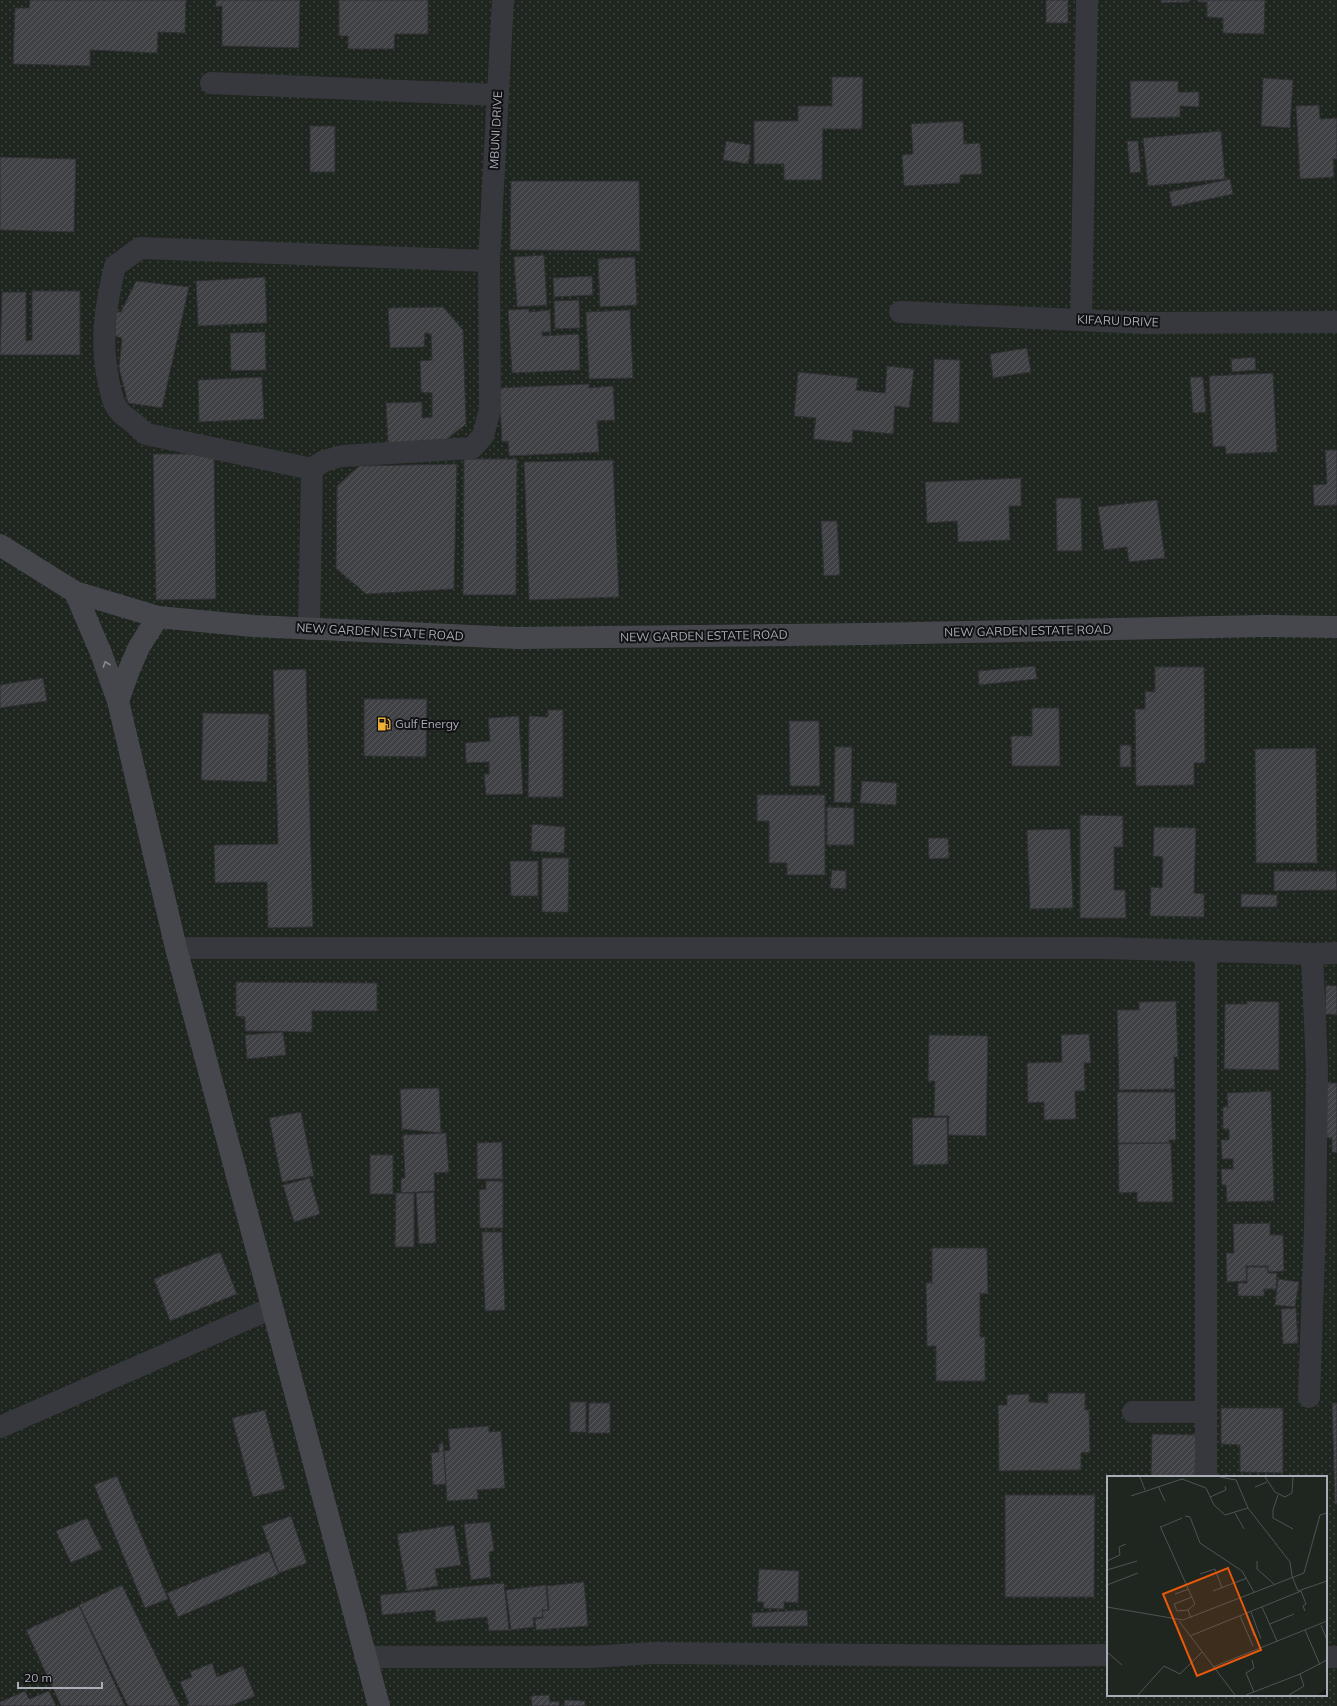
<svg xmlns="http://www.w3.org/2000/svg" width="1337" height="1706" viewBox="0 0 1337 1706" font-family="Mulish,sans-serif">
	<style>
		.grass { fill: url(#grass-dots); fill-rule: evenodd }
		.building { fill: url(#building-hatch); stroke: #303034 }
		.lines { fill: none; stroke-linecap: round; stroke-linejoin: round }
		.street { stroke: #37383d; stroke-width: 22 }
		.secondary { stroke: #45474d; stroke-width: 22 }
		.oneway { stroke: #858993 }
		.labels { text-anchor: middle; stroke-width: 4; stroke-linejoin: round; paint-order: stroke }
		.street-label { font-size: 12px; fill: #a8adb8; stroke: #111113 }
		.poi-label { font-size: 12px; fill: #a8adb8; stroke: #111113; text-anchor: start }
		.inset-road { fill: none; stroke: #505258; stroke-width: 1 }
		.view { fill: #e8590c; fill-opacity: 0.15; stroke: #e8590c; stroke-width: 2 }
		.inset-edge { fill: none; stroke: #a8adb8; stroke-width: 2 }
	</style>
	<defs>
		<pattern id="grass-dots" width="8" height="8" patternUnits="userSpaceOnUse"><rect width="8" height="8" fill="#1e261f"/><path d="M2 2h.1M6 6h.1" fill="none" stroke="#3c433d" stroke-width="1.8" stroke-linecap="round"/></pattern>
		<pattern id="building-hatch" width="6" height="6" patternUnits="userSpaceOnUse"><rect width="6" height="6" fill="#404145"/><path d="M-1 1l2-2M0 6l6-6M5 7l2-2" fill="none" stroke="#595a5e"/></pattern>
	</defs>
	<rect width="100%" height="100%" fill="#161618"/>
	<path class="grass" d="M 0,0 L 1337,0 L 1337,1706 L 0,1706 ZM 1108,1477 L 1326,1477 L 1326,1695 L 1108,1695 Z"/>
	<g class="building">
		<path d="M 30,0 L 186,0 L 185,33 L 158,32 L 157,53 L 90,50 L 90,66 L 13,64 L 15,8 L 29,8 Z"/>
		<path d="M 216,0 L 300,0 L 299,48 L 222,46 L 222,6 L 216,7 Z"/>
		<path d="M 339,0 L 428,0 L 428,34 L 395,34 L 394,49 L 348,49 L 348,36 L 339,36 Z"/>
		<rect x="1046" y="0" width="22" height="23"/>
		<path d="M 1161,0 L 1190,0 L 1190,2 L 1161,3 Z"/>
		<path d="M 1198,0 L 1265,0 L 1264,34 L 1223,33 L 1223,18 L 1207,17 L 1207,2 L 1198,2 Z"/>
		<path d="M 832,77 L 863,77 L 862,129 L 823,129 L 822,180 L 784,180 L 784,164 L 754,164 L 754,121 L 798,121 L 798,106 L 832,106 Z"/>
		<path d="M 1263,78 L 1293,80 L 1290,128 L 1261,126 Z"/>
		<path d="M 1130,81 L 1178,81 L 1178,92 L 1199,92 L 1199,107 L 1180,106 L 1180,117 L 1131,118 Z"/>
		<path d="M 1319,105 L 1320,119 L 1337,118 L 1337,159 L 1333,159 L 1334,177 L 1300,179 L 1296,106 Z"/>
		<path d="M 963,121 L 964,144 L 980,143 L 982,174 L 960,175 L 960,183 L 904,186 L 902,155 L 913,154 L 911,124 Z"/>
		<rect x="310" y="126" width="25" height="46"/>
		<path d="M 1221,131 L 1225,179 L 1148,186 L 1143,138 Z"/>
		<path d="M 726,141 L 751,145 L 748,164 L 723,160 Z"/>
		<path d="M 1127,141 L 1138,141 L 1141,172 L 1130,173 Z"/>
		<path d="M 0,157 L 76,159 L 74,232 L 0,230 Z"/>
		<path d="M 1230,179 L 1233,194 L 1172,207 L 1169,192 Z"/>
		<path d="M 511,181 L 639,181 L 640,251 L 510,250 Z"/>
		<path d="M 544,255 L 547,305 L 517,307 L 514,257 Z"/>
		<path d="M 635,257 L 637,305 L 600,307 L 598,259 Z"/>
		<path d="M 592,276 L 593,295 L 554,297 L 553,278 Z"/>
		<path d="M 265,277 L 267,323 L 198,326 L 196,281 Z"/>
		<path d="M 136,281 L 189,287 L 162,408 L 128,403 L 119,368 L 122,338 L 115,336 L 116,312 L 121,312 Z"/>
		<path d="M 32,291 L 80,291 L 80,355 L 0,355 L 2,292 L 26,292 L 26,341 L 32,340 Z"/>
		<path d="M 579,300 L 580,328 L 555,329 L 554,301 Z"/>
		<path d="M 443,307 L 463,330 L 466,424 L 446,440 L 388,443 L 386,403 L 422,402 L 422,418 L 432,417 L 432,393 L 421,392 L 420,361 L 432,360 L 431,334 L 425,333 L 424,347 L 390,348 L 388,308 Z"/>
		<path d="M 529,309 L 529,312 L 550,310 L 551,332 L 542,332 L 542,336 L 579,334 L 580,370 L 512,373 L 508,310 Z"/>
		<path d="M 630,310 L 633,378 L 589,379 L 586,312 Z"/>
		<path d="M 265,332 L 266,370 L 231,371 L 230,333 Z"/>
		<path d="M 1027,348 L 1031,372 L 993,378 L 990,354 Z"/>
		<path d="M 1255,357 L 1256,370 L 1232,372 L 1231,359 Z"/>
		<path d="M 934,359 L 960,360 L 959,423 L 932,422 Z"/>
		<path d="M 887,366 L 914,369 L 909,408 L 895,406 L 893,434 L 853,430 L 852,443 L 813,439 L 816,418 L 794,416 L 798,372 L 858,378 L 856,390 L 885,393 Z"/>
		<path d="M 1273,373 L 1277,452 L 1226,454 L 1225,446 L 1213,447 L 1209,376 Z"/>
		<path d="M 262,377 L 264,419 L 199,422 L 198,380 Z"/>
		<path d="M 1190,377 L 1203,377 L 1206,412 L 1193,413 Z"/>
		<path d="M 589,384 L 589,388 L 613,386 L 615,420 L 597,421 L 599,452 L 509,456 L 508,441 L 502,442 L 499,388 Z"/>
		<path d="M 1325,450 L 1337,450 L 1337,505 L 1314,506 L 1313,485 L 1327,484 Z"/>
		<path d="M 153,454 L 214,454 L 216,599 L 156,600 Z"/>
		<path d="M 464,459 L 517,459 L 516,595 L 463,595 Z"/>
		<path d="M 613,460 L 619,597 L 529,600 L 524,462 Z"/>
		<path d="M 457,464 L 454,589 L 366,594 L 336,568 L 337,486 L 359,466 Z"/>
		<path d="M 1021,478 L 1021,506 L 1009,506 L 1010,540 L 958,542 L 957,521 L 927,523 L 925,482 Z"/>
		<path d="M 1056,498 L 1081,498 L 1082,551 L 1057,551 Z"/>
		<path d="M 1157,500 L 1165,558 L 1129,562 L 1127,547 L 1104,550 L 1098,507 Z"/>
		<path d="M 821,521 L 837,521 L 840,575 L 824,576 Z"/>
		<path d="M 1035,666 L 1037,679 L 979,685 L 978,671 Z"/>
		<path d="M 1155,667 L 1204,667 L 1205,763 L 1194,763 L 1194,785 L 1136,786 L 1135,709 L 1145,709 L 1145,691 L 1155,692 Z"/>
		<path d="M 306,669 L 313,927 L 268,928 L 267,882 L 215,883 L 214,845 L 278,844 L 273,670 Z"/>
		<path d="M 43,678 L 47,701 L 0,708 L 0,685 Z"/>
		<path d="M 364,699 L 427,699 L 426,757 L 364,756 Z"/>
		<path d="M 1032,708 L 1059,708 L 1060,766 L 1012,766 L 1011,736 L 1032,736 Z"/>
		<path d="M 548,710 L 563,710 L 563,797 L 528,797 L 529,716 L 548,717 Z"/>
		<path d="M 203,713 L 269,714 L 267,782 L 201,780 Z"/>
		<path d="M 519,716 L 523,794 L 486,795 L 484,774 L 489,774 L 489,762 L 466,763 L 465,743 L 490,741 L 488,718 Z"/>
		<path d="M 789,721 L 819,721 L 820,786 L 790,786 Z"/>
		<rect x="1120" y="745" width="11" height="22"/>
		<path d="M 835,747 L 852,747 L 851,803 L 834,802 Z"/>
		<path d="M 1316,748 L 1317,863 L 1256,863 L 1255,749 Z"/>
		<path d="M 862,781 L 897,783 L 896,805 L 860,803 Z"/>
		<path d="M 757,795 L 825,795 L 825,875 L 787,875 L 787,863 L 769,863 L 769,821 L 757,821 Z"/>
		<path d="M 827,807 L 854,808 L 854,845 L 827,845 Z"/>
		<path d="M 1080,815 L 1123,816 L 1123,847 L 1114,847 L 1114,890 L 1125,890 L 1126,918 L 1080,918 Z"/>
		<path d="M 532,824 L 565,827 L 564,853 L 531,851 Z"/>
		<path d="M 1154,827 L 1196,828 L 1194,893 L 1204,894 L 1204,917 L 1150,916 L 1151,887 L 1162,888 L 1163,857 L 1153,856 Z"/>
		<path d="M 1070,829 L 1073,908 L 1030,909 L 1027,830 Z"/>
		<path d="M 928,838 L 948,838 L 949,858 L 929,859 Z"/>
		<path d="M 542,858 L 569,858 L 568,912 L 542,912 Z"/>
		<path d="M 510,861 L 538,861 L 538,896 L 511,896 Z"/>
		<path d="M 832,870 L 846,871 L 846,889 L 830,888 Z"/>
		<path d="M 1274,871 L 1336,871 L 1337,890 L 1274,891 Z"/>
		<path d="M 1241,894 L 1277,895 L 1277,907 L 1241,907 Z"/>
		<path d="M 236,982 L 377,983 L 377,1011 L 312,1011 L 312,1032 L 245,1031 L 245,1017 L 236,1016 Z"/>
		<path d="M 1326,985 L 1337,986 L 1337,1015 L 1325,1014 Z"/>
		<path d="M 1176,1001 L 1178,1057 L 1174,1057 L 1175,1089 L 1119,1090 L 1117,1010 L 1139,1010 L 1139,1002 Z"/>
		<path d="M 1247,1001 L 1279,1002 L 1279,1070 L 1224,1069 L 1225,1004 L 1247,1004 Z"/>
		<path d="M 283,1032 L 286,1055 L 247,1059 L 245,1035 Z"/>
		<path d="M 1089,1034 L 1091,1063 L 1084,1063 L 1085,1091 L 1075,1091 L 1076,1119 L 1044,1120 L 1044,1102 L 1028,1103 L 1027,1063 L 1062,1062 L 1061,1035 Z"/>
		<path d="M 929,1035 L 988,1036 L 986,1136 L 948,1135 L 949,1116 L 934,1116 L 935,1081 L 928,1081 Z"/>
		<path d="M 1323,1083 L 1337,1083 L 1337,1153 L 1332,1152 L 1332,1138 L 1322,1137 Z"/>
		<path d="M 439,1088 L 441,1133 L 402,1129 L 400,1089 Z"/>
		<path d="M 1271,1091 L 1274,1201 L 1227,1202 L 1226,1185 L 1222,1185 L 1221,1169 L 1233,1169 L 1233,1159 L 1222,1159 L 1221,1140 L 1229,1140 L 1229,1129 L 1223,1129 L 1223,1107 L 1228,1107 L 1227,1093 Z"/>
		<path d="M 1117,1092 L 1175,1092 L 1176,1140 L 1169,1140 L 1169,1143 L 1118,1143 Z"/>
		<path d="M 301,1112 L 314,1176 L 282,1182 L 269,1118 Z"/>
		<path d="M 947,1117 L 948,1164 L 913,1165 L 912,1118 Z"/>
		<path d="M 446,1133 L 449,1172 L 434,1173 L 435,1191 L 401,1193 L 401,1179 L 405,1178 L 403,1135 Z"/>
		<path d="M 502,1142 L 503,1179 L 477,1179 L 477,1143 Z"/>
		<path d="M 1171,1143 L 1173,1202 L 1137,1202 L 1137,1192 L 1119,1193 L 1118,1144 Z"/>
		<rect x="370" y="1155" width="23" height="39"/>
		<path d="M 310,1178 L 320,1214 L 294,1222 L 283,1185 Z"/>
		<path d="M 486,1181 L 503,1181 L 503,1228 L 480,1228 L 479,1190 L 486,1189 Z"/>
		<path d="M 434,1192 L 436,1243 L 419,1244 L 416,1193 Z"/>
		<path d="M 396,1193 L 414,1193 L 414,1247 L 395,1247 Z"/>
		<path d="M 1270,1223 L 1270,1235 L 1283,1235 L 1284,1271 L 1268,1272 L 1268,1266 L 1246,1266 L 1247,1281 L 1227,1282 L 1226,1253 L 1234,1253 L 1233,1224 Z"/>
		<path d="M 482,1232 L 502,1232 L 505,1310 L 485,1311 Z"/>
		<path d="M 932,1248 L 987,1248 L 988,1294 L 980,1293 L 980,1337 L 985,1337 L 985,1381 L 936,1381 L 936,1346 L 927,1346 L 926,1283 L 932,1283 Z"/>
		<path d="M 220,1252 L 237,1294 L 170,1321 L 154,1279 Z"/>
		<path d="M 1247,1267 L 1267,1267 L 1268,1273 L 1277,1273 L 1276,1289 L 1264,1289 L 1264,1296 L 1238,1296 L 1238,1283 L 1247,1283 Z"/>
		<path d="M 1278,1279 L 1299,1282 L 1295,1307 L 1275,1305 Z"/>
		<path d="M 1296,1308 L 1298,1343 L 1283,1344 L 1281,1309 Z"/>
		<path d="M 1048,1393 L 1085,1393 L 1085,1410 L 1089,1410 L 1090,1452 L 1081,1453 L 1081,1470 L 999,1471 L 998,1405 L 1007,1405 L 1007,1395 L 1029,1394 L 1029,1402 L 1048,1403 Z"/>
		<rect x="570" y="1402" width="16" height="30"/>
		<path d="M 589,1403 L 610,1403 L 610,1433 L 588,1433 Z"/>
		<path d="M 1332,1403 L 1337,1403 L 1337,1504 L 1335,1504 Z"/>
		<path d="M 1221,1408 L 1283,1408 L 1283,1473 L 1240,1472 L 1240,1445 L 1221,1444 Z"/>
		<path d="M 265,1410 L 285,1489 L 253,1497 L 232,1418 Z"/>
		<path d="M 489,1426 L 489,1432 L 501,1431 L 505,1488 L 477,1490 L 478,1499 L 447,1501 L 444,1451 L 450,1450 L 448,1429 Z"/>
		<path d="M 1152,1434 L 1196,1435 L 1195,1477 L 1137,1477 L 1137,1476 L 1151,1476 Z"/>
		<path d="M 443,1443 L 446,1484 L 433,1485 L 431,1453 L 439,1452 L 439,1444 Z"/>
		<path d="M 117,1476 L 168,1599 L 145,1608 L 94,1485 Z"/>
		<path d="M 1005,1495 L 1095,1495 L 1094,1597 L 1005,1597 Z"/>
		<path d="M 291,1516 L 307,1563 L 279,1573 L 262,1526 Z"/>
		<path d="M 87,1518 L 102,1549 L 71,1563 L 56,1531 Z"/>
		<path d="M 490,1522 L 494,1551 L 489,1552 L 491,1577 L 471,1580 L 464,1524 Z"/>
		<path d="M 454,1525 L 461,1565 L 435,1569 L 438,1586 L 407,1591 L 397,1534 Z"/>
		<path d="M 269,1551 L 279,1574 L 178,1617 L 167,1593 Z"/>
		<path d="M 759,1569 L 799,1571 L 798,1603 L 784,1602 L 784,1609 L 763,1608 L 764,1602 L 757,1602 Z"/>
		<path d="M 584,1582 L 588,1626 L 536,1630 L 535,1619 L 543,1618 L 542,1611 L 549,1610 L 547,1586 Z"/>
		<path d="M 504,1583 L 509,1630 L 489,1631 L 487,1617 L 436,1622 L 435,1610 L 382,1615 L 380,1595 Z"/>
		<path d="M 122,1585 L 180,1706 L 128,1706 L 79,1605 Z"/>
		<path d="M 546,1585 L 548,1610 L 542,1610 L 543,1617 L 533,1618 L 534,1627 L 511,1630 L 506,1590 Z"/>
		<path d="M 79,1606 L 125,1706 L 61,1706 L 26,1630 Z"/>
		<path d="M 807,1610 L 808,1626 L 752,1627 L 752,1613 Z"/>
		<path d="M 212,1663 L 217,1677 L 243,1666 L 255,1696 L 230,1706 L 186,1706 L 189,1703 L 180,1682 L 192,1677 L 190,1672 Z"/>
		<path d="M 25,1691 L 29,1699 L 49,1691 L 56,1706 L 0,1706 L 0,1702 Z"/>
		<path d="M 549,1695 L 550,1702 L 559,1701 L 559,1706 L 532,1706 L 531,1696 Z"/>
		<path d="M 565,1700 L 585,1701 L 585,1706 L 564,1706 Z"/>
	</g>
	<g class="lines">
		<g class="street">
			<path d="M 211,83 L 498,95"/>
			<path d="M 900,312 L 1147,323 L 1337,322"/>
			<path d="M 1081,320 L 1087,0"/>
			<path d="M 312,469 L 146,434 C 142,431 138,427 135,424 C 128,418 122,416 117,408 C 112,401 111,392 109,384 C 100,343 105,307 115,266 L 140,248 L 489,261"/>
			<path d="M 309,629 L 312,469 L 324,461 L 342,456 L 472,448 L 483,436 L 490,409 L 489,261 L 503,0"/>
			<path d="M 176,948 L 1103,948 L 1312,954 L 1337,953"/>
			<path d="M 1309,1397 L 1315,1227 L 1317,1070 L 1312,954"/>
			<path d="M 1133,1412 L 1206,1412"/>
			<path d="M 0,1427 L 272,1308"/>
			<path d="M 1206,1477 L 1206,951"/>
			<path d="M 365,1657 L 590,1657 L 654,1653 L 1020,1656 L 1108,1655"/>
			<path d="M 1326,1657 L 1337,1657"/>
		</g>
		<g class="secondary">
			<path d="M 0,545 L 75,592 L 158,617 L 253,626 L 517,638 L 867,634 L 1263,626 L 1337,627"/>
			<path d="M 75,592 L 101,653 L 118,701 L 176,948 L 379,1706"/>
			<path d="M 118,701 L 129,670 L 139,647 L 158,617"/>
		</g>
	</g>
	<defs><path id="oneway-chevron" d="M-2-3.5L2.5 0L-2 3.5" fill="none" stroke-width="1.6" stroke-linecap="round" stroke-linejoin="round"/></defs>
	<use class="oneway" href="#oneway-chevron" transform="translate(106 664) rotate(-109)"/>
	<defs>
		<g id="fuel-bare" transform="scale(1.08)"><path d="M-5.5-6h7V0h2V4h1.3V-2.5L3-4.5l.8-.8L6-3V5H2.5V1h-1V6h-7ZM-4.2-4.7v3.2H.2V-4.7Z" fill="#f2b134" stroke="#111113" stroke-width="2.5" paint-order="stroke"/></g>
	</defs>
	<g fill-rule="evenodd">
		<use href="#fuel-bare" x="384" y="724"/>
	</g>
	<g class="labels">
		<g class="street-label">
			<text transform="translate(496 130) rotate(-87)" y="4">MBUNI DRIVE</text>
			<text transform="translate(1118 321) rotate(2)" y="4">KIFARU DRIVE</text>
			<text transform="translate(1028 631) rotate(-1)" y="4">NEW GARDEN ESTATE ROAD</text>
			<text transform="translate(380 632) rotate(3)" y="4">NEW GARDEN ESTATE ROAD</text>
			<text transform="translate(704 636) rotate(-1)" y="4">NEW GARDEN ESTATE ROAD</text>
		</g>
		<g class="poi-label">
			<text x="395" y="728">Gulf Energy</text>
		</g>
	</g>
	<g transform="translate(1107 1476)">
		<rect width="220" height="220" fill="#161618"/>
		<path d="M 0,1 L 220,1 L 220,212 L 211,219 L 0,219 Z" fill="#1e261f"/>
		<path class="inset-road" d="M 33,1 L 38,14M 113,1 L 129,4M 158,1 L 168,16 L 178,21 L 185,17 L 186,1M 129,4 L 141,32 L 183,86 L 185,100 L 191,115 L 220,105M 51,10 L 58,25M 148,11 L 160,6M 171,19 L 166,34 L 166,42 L 186,53M 24,20 L 75,3 L 99,12 L 107,29 L 118,39 L 141,32M 103,21 L 119,14 L 118,10M 128,37 L 137,53M 78,40 L 83,41 L 93,67 L 135,95 L 147,116M 53,50 L 88,128 L 81,134 L 84,142M 54,51 L 75,42M 0,85 L 13,79 L 12,71 L 19,68M 150,85 L 150,93 L 167,108M 0,94 L 30,85M 93,98 L 108,93 L 115,112M 0,109 L 31,97M 106,115 L 140,102M 68,118 L 82,113M 0,131 L 76,144 L 197,97 L 213,39 L 220,37M 155,131 L 170,165M 81,134 L 70,135 L 67,128 L 85,121M 144,136 L 154,163M 139,138 L 147,160M 133,140 L 146,170M 72,145 L 128,219M 163,148 L 187,138M 214,149 L 220,164M 198,154 L 213,189M 83,160 L 194,115 L 199,128 L 196,130 L 198,135M 0,176 L 15,189M 145,184 L 147,192 L 139,197 L 147,216M 106,191 L 220,145M 31,219 L 57,190 L 73,198 L 95,176M 139,219 L 193,198 L 220,184M 182,219 L 197,210 L 193,198"/>
		<path class="view" d="M 121,92 L 154,174 L 90,200 L 56,118 Z"/>
		<rect width="220" height="220" class="inset-edge"/>
	</g>
	<path d="M18 1682v6h84v-6" fill="none" stroke="#a8adb8" stroke-width="2"/>
	<text x="24" y="1682" font-size="12" fill="#a8adb8" stroke="#111113" stroke-width="3" paint-order="stroke">20 m</text>
</svg>
